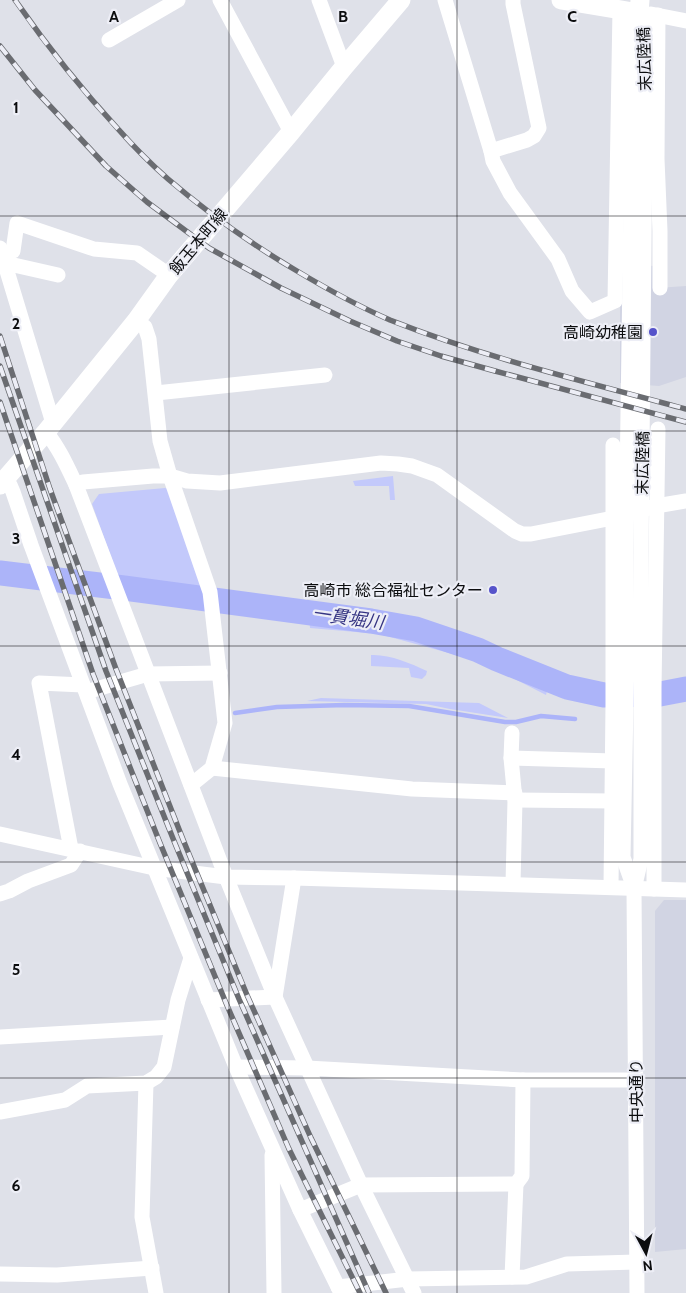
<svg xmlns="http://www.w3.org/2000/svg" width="686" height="1293" viewBox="0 0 686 1293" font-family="Cabin,'Noto Sans JP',sans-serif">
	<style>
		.built { fill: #d1d4e3 }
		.green { fill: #c3c9fb }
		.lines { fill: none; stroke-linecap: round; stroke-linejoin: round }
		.stream { stroke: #acb4f9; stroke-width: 4.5 }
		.river { stroke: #acb4f9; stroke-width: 25 }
		.minor { stroke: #fff; stroke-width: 15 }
		.major { stroke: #fff; stroke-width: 19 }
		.rail-casing { stroke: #6a6c71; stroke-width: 5.5 }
		.rail { stroke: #edeef6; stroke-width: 4; stroke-dasharray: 11; stroke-linecap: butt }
		.grid { fill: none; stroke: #0c0d0f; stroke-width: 1; stroke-opacity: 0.55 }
		.poi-dot { fill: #5653ca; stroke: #edeef6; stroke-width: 2 }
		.labels { text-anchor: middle; stroke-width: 4.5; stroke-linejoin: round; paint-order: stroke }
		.street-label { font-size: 16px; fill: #0c0d0f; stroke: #edeef6 }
		.poi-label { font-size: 16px; fill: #0c0d0f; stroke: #edeef6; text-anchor: end }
		.water-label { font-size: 18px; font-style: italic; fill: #353483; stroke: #edeef6 }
		.grid-label { font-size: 16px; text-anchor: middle; font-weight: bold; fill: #0c0d0f; stroke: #edeef6; stroke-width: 4.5; stroke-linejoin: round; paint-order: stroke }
	</style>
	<rect width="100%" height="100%" fill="#dfe1e9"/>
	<g class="built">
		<path d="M 620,265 L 656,266 L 657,288 L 686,286 L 686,377 L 659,386 L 620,383 Z"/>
		<path d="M 664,900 L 686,900 L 686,1249 L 655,1252 L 655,911 Z"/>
	</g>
	<g class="green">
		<path d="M 393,476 L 395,500 L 390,500 L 389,486 L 355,486 L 353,481 Z"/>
		<path d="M 165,488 L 169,489 L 202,586 L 200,590 L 133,579 L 119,579 L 92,504 L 99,494 Z"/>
		<path d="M 309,616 L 370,625 L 414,634 L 423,639 L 450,646 L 493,662 L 547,691 L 546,695 L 482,662 L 379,634 L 310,628 Z"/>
		<path d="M 371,655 C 389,654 410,663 427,671 L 426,675 L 422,679 L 411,677 L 409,668 L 371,666 Z"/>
		<path d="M 321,698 L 479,703 L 508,718 L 450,709 L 426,704 L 307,701 Z"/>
	</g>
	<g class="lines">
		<path class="stream" d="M 235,713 L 277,707 L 345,705 L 409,706 L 505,722 L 516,722 L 541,716 L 575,719"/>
		<path class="river" d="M 0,573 L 124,588 L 371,621 L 416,629 L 478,650 L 497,659 L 567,687 L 604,695 L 660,694 L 686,689"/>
		<g class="minor">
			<path d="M 220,0 L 291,132"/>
			<path d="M 319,0 L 344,67"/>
			<path d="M 445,0 L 491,151 L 493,161 L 510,193 L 558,259 L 572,291 L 590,312 L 615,301 L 620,9"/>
			<path d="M 651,14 L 686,21"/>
			<path d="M 658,15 L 657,159 L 660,231 L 660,288"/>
			<path d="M 109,40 L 178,0"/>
			<path d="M 491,151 L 527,140 L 534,136 L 539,128 L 513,4 L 513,0"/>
			<path d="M 0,248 L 53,423"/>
			<path d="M 2,254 L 13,251 L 17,223 L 94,249 L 137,253 L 169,275"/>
			<path d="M 5,263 L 58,275"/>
			<path d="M 136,321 L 145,327 L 149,339 L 160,441 L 170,476 L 210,592 L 225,723 L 212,768 L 191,785"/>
			<path d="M 156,393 L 325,375"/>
			<path d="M 46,432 C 59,448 67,466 76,485 L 226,877 L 275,997 L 361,1185 L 414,1293"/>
			<path d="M 5,479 L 10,485 L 13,492 L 31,545 L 120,784 L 236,1067 L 300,1210 L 341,1293"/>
			<path d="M 76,485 L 83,482 L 153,476 L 170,476 L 187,481 L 220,483 L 381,463 L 398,464 L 412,466 L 437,475 L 515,531 L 522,534 L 531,534 L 613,518 L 656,506 L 686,501"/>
			<path d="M 86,692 L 148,674 L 220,673"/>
			<path d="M 512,733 L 511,758 L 515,800 L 513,884"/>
			<path d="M 511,758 L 613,761"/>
			<path d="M 212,768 L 412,789 L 515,793"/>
			<path d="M 515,800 L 613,801"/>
			<path d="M 0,834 L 154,868 L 226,877 L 294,878 L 686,890"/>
			<path d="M 71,849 L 39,683 L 83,685"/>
			<path d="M 611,887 L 613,704 L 613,445"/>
			<path d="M 634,888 L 623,857 L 627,654 L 626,553 L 631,204 L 631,22 L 639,13"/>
			<path d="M 654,889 L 654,688 L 658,429"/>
			<path d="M 0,894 L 9,891 L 28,881 L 71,865 L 80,851"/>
			<path d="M 208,1000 L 275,997 L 294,878"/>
			<path d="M 0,1037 L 172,1027"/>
			<path d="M 236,1067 L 307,1068 L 523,1080 L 636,1080"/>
			<path d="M 146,1083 L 142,1217 L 156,1293"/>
			<path d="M 0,1112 L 65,1100 L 87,1086 L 146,1083 L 156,1077 L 164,1067 L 178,1000 L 191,958"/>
			<path d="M 272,1155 L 274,1293"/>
			<path d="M 300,1210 L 361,1185 L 516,1184 L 522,1176 L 523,1080"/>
			<path d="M 0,1274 L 57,1275 L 152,1268"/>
			<path d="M 512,1277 L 516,1184"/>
			<path d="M 338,1287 L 408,1279 L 526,1277 L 567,1264 L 636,1262"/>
			<path d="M 637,1293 L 634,889 L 641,859 L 641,554 L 646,25 L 639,13"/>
		</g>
		<g class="major">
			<path d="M 561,0 L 639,13 L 640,0"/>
			<path d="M 0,485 L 46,432 L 136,321 L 169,275 L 291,132 L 344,67 L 401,0"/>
		</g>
		<g class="rail-casing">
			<g id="rail">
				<path d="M 15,0 C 47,46 81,89 119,130 C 134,147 151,164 168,179 C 208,213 251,244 297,271 C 327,289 358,306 390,320 C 486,358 587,382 686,409"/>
				<path d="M 0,46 L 35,90 L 106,166 L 147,202 L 209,248 L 281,288 L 350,321 L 397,341 L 441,356 L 495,371 L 686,422"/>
				<path d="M 0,336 L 50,489 L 116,669 L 184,842 L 247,995 L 311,1138 L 386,1293"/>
				<path d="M 0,366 L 106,671 L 174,841 L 239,999 L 369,1293"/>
				<path d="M 0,402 L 93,674 L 160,843 L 226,1003 L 289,1149 L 360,1293"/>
			</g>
		</g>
		<use href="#rail" class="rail"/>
	</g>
	<path class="grid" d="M 229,0 L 229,1293M 457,0 L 457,1293M 0,216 L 686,216M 0,431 L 686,431M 0,646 L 686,646M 0,862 L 686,862M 0,1078 L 686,1078"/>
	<g class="poi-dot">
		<circle cx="653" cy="332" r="5"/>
		<circle cx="493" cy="590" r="5"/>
	</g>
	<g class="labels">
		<g class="street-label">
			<text transform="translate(644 59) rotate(-92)" y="6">末広陸橋</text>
			<text transform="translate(198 241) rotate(-50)" y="6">飯玉本町線</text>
			<text transform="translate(642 463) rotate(-89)" y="6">末広陸橋</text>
			<text transform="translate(636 1091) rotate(-90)" y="6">中央通り</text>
		</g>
		<g class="poi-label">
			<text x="643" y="338">高崎幼稚園</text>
			<text x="483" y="596">高崎市 総合福祉センター</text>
		</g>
		<g class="water-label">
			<text transform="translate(348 618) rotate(8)" y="6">一貫堀川</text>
		</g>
	</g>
	<g class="grid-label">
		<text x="114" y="22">A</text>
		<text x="343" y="22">B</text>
		<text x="572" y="22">C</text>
		<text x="16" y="113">1</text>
		<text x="16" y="329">2</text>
		<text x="16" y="544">3</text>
		<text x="16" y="760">4</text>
		<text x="16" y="975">5</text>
		<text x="16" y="1191">6</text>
	</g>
	<g transform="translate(646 1253) rotate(173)" stroke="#edeef6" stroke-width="4" paint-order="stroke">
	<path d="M0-4L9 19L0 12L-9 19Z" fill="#0c0d0f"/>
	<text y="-8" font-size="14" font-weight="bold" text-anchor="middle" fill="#0c0d0f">N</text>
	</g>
</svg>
